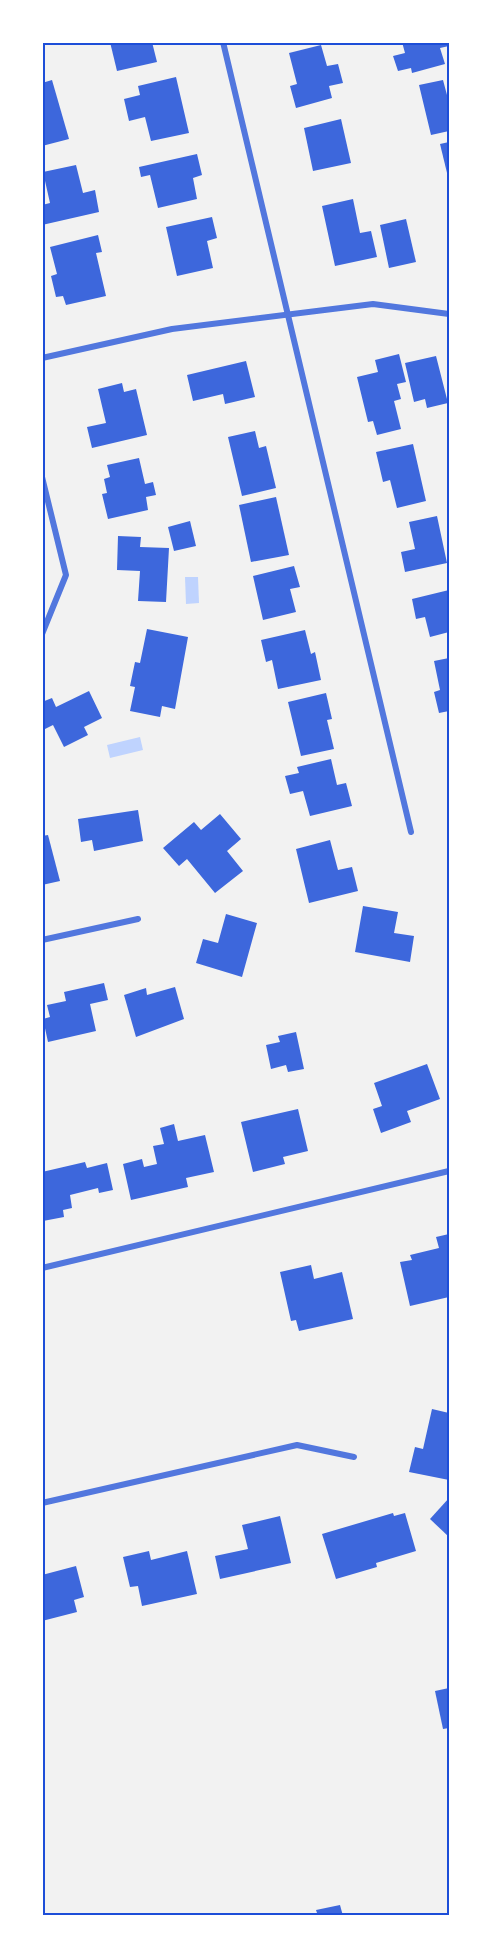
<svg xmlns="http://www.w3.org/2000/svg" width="491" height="1958" viewBox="0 0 491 1958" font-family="'PT Sans Narrow',sans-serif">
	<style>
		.water { fill: #bfd3fe }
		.building { fill: #3d67dc }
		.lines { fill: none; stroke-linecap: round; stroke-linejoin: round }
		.minor { stroke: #5277de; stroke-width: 6 }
		.neatline { fill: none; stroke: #1d4ed8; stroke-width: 2 }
	</style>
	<rect width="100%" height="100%" fill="#f2f2f2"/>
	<g class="water">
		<path d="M 185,577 L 198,577 L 199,603 L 186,604 Z"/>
		<path d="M 140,737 L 143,750 L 110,758 L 107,745 Z"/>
	</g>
	<g class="building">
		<path d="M 110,42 L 152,42 L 157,62 L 117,71 Z"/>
		<path d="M 402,42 L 449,42 L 449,46 L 440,48 L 445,64 L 412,73 L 411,68 L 398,71 L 393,56 L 405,53 Z"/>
		<path d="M 321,45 L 327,66 L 338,64 L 343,83 L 329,86 L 332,98 L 296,108 L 290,86 L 297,84 L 289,53 Z"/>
		<path d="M 176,77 L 189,133 L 151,141 L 145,117 L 129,121 L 124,99 L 140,95 L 138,86 Z"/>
		<path d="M 52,80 L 69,139 L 42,146 L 42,83 Z"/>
		<path d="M 443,80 L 447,95 L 449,94 L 449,131 L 431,135 L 419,85 Z"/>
		<path d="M 341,119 L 351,163 L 313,171 L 304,128 Z"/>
		<path d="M 449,142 L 449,177 L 448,177 L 440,144 Z"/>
		<path d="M 197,154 L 202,175 L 193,178 L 197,199 L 158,208 L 150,175 L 141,177 L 139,167 Z"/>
		<path d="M 76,165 L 83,193 L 95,190 L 99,212 L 42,225 L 42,205 L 50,203 L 43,172 Z"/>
		<path d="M 353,199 L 360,233 L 371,231 L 377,257 L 335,266 L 322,206 Z"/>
		<path d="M 212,217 L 217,238 L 207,241 L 213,268 L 177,276 L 166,227 Z"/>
		<path d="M 406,219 L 416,262 L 389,268 L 380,225 Z"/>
		<path d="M 98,235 L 102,252 L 96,253 L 106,296 L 66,305 L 63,296 L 56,297 L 51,276 L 57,274 L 50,247 Z"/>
		<path d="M 399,354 L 406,382 L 397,384 L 401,399 L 394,401 L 401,429 L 377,435 L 373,421 L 368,422 L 357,377 L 378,372 L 375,360 Z"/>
		<path d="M 436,356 L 448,403 L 427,408 L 425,399 L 414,402 L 405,363 Z"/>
		<path d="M 246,361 L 255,397 L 225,404 L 223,394 L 193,401 L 187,375 Z"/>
		<path d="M 122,383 L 124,392 L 136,389 L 147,435 L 92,448 L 87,427 L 106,423 L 98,389 Z"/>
		<path d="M 255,431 L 259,448 L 266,446 L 276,488 L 242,496 L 228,437 Z"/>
		<path d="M 413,444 L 426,501 L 397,508 L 390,480 L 383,482 L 376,452 Z"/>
		<path d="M 139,458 L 145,484 L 153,482 L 156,495 L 146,497 L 148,510 L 108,519 L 102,494 L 107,493 L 104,479 L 110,477 L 107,465 Z"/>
		<path d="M 276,497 L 289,555 L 251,562 L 239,505 Z"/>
		<path d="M 437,516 L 447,563 L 405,572 L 401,552 L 415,549 L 409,522 Z"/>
		<path d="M 190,521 L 196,546 L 174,551 L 168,527 Z"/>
		<path d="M 118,536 L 141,537 L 140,547 L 169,548 L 166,602 L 138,601 L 140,571 L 117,570 Z"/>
		<path d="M 294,566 L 300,587 L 290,589 L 296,612 L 263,620 L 253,576 Z"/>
		<path d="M 449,590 L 449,632 L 430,637 L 425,617 L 416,619 L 412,599 Z"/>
		<path d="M 147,629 L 188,637 L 175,709 L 162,706 L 160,717 L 130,711 L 135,687 L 130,686 L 135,662 L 140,663 Z"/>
		<path d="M 305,630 L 311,654 L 315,652 L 321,680 L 278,689 L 272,660 L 266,662 L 261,640 Z"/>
		<path d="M 449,658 L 449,711 L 439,713 L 434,692 L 440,690 L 434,661 Z"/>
		<path d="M 89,691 L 102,718 L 84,727 L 88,735 L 64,747 L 53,725 L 45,729 L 42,723 L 42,702 L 52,698 L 56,707 Z"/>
		<path d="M 326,693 L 332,719 L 327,720 L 334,749 L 301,756 L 288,702 Z"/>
		<path d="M 331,759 L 337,785 L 346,783 L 352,806 L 310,816 L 303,791 L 290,794 L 285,776 L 299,773 L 297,767 Z"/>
		<path d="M 138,810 L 143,841 L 94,851 L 92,840 L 81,842 L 78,819 Z"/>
		<path d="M 220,814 L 241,839 L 227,851 L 243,871 L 215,893 L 187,859 L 179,866 L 163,848 L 194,822 L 201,830 Z"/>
		<path d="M 48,835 L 60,881 L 42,885 L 42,836 Z"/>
		<path d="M 330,840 L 338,870 L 352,867 L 358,891 L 309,903 L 296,849 Z"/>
		<path d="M 363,906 L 398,912 L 394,933 L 414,936 L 410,962 L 355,952 Z"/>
		<path d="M 226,914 L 257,923 L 242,977 L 196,963 L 203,939 L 218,943 Z"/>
		<path d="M 104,983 L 108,1000 L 90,1004 L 96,1031 L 48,1042 L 43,1019 L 50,1017 L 47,1005 L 66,1001 L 64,992 Z"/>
		<path d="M 175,987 L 184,1019 L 136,1037 L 124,995 L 146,988 L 147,995 Z"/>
		<path d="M 296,1032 L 304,1069 L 288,1072 L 286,1065 L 271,1069 L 266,1045 L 280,1042 L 278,1036 Z"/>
		<path d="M 427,1064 L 440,1099 L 407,1111 L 411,1122 L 381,1133 L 373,1109 L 382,1106 L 374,1083 Z"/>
		<path d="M 298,1109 L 308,1151 L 283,1157 L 285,1164 L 253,1172 L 241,1122 Z"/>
		<path d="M 174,1124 L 178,1141 L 205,1135 L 214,1172 L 186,1178 L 188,1187 L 131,1200 L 123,1164 L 142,1159 L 144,1167 L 157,1164 L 153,1146 L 164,1144 L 160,1128 Z"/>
		<path d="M 85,1162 L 87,1168 L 107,1163 L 113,1190 L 99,1193 L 98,1188 L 70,1195 L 72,1208 L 63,1210 L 64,1217 L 43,1221 L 42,1172 Z"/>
		<path d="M 449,1234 L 449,1297 L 410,1306 L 400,1262 L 412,1260 L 410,1255 L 439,1248 L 436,1237 Z"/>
		<path d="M 311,1265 L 314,1279 L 342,1272 L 353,1319 L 299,1331 L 296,1320 L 291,1321 L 280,1272 Z"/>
		<path d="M 432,1409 L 449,1413 L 449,1480 L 409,1472 L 415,1447 L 423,1449 Z"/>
		<path d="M 449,1498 L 449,1537 L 430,1519 Z"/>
		<path d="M 393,1513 L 394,1516 L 405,1513 L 416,1551 L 376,1563 L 377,1567 L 336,1579 L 322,1534 Z"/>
		<path d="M 280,1516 L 291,1563 L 220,1579 L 215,1556 L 248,1549 L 242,1525 Z"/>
		<path d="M 149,1551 L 151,1560 L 187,1551 L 197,1594 L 142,1606 L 138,1586 L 130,1587 L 123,1557 Z"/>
		<path d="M 76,1566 L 84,1597 L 74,1600 L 77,1612 L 42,1621 L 42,1575 Z"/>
		<path d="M 449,1688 L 449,1728 L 443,1729 L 435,1691 Z"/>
		<path d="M 340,1905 L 343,1916 L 318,1916 L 316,1910 Z"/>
	</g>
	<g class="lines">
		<g class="minor">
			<path d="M 223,42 L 411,832"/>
			<path d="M 42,358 L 172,329 L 373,304 L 449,314"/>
			<path d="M 42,477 L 66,575 L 42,634"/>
			<path d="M 42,940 L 138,919"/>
			<path d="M 42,1268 L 449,1171"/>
			<path d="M 42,1503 L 297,1445 L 354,1457"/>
		</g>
	</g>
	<rect width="491" height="1958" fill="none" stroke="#ffffff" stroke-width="87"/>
	<rect x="44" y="44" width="404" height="1870" class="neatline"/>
</svg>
